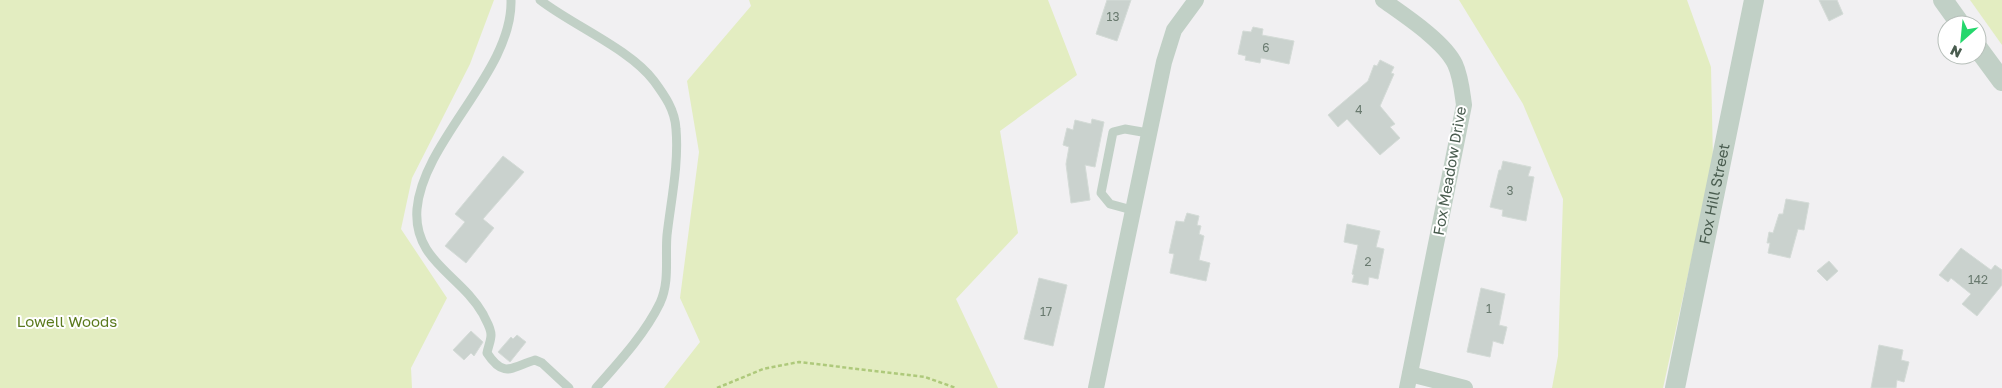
<svg xmlns="http://www.w3.org/2000/svg" width="2002" height="388" viewBox="0 0 2002 388" font-family="'Golos Text',sans-serif">
	<style>
		.green { fill: #e3edc1 }
		.building { fill: #cad2ce; stroke: #d4dbd7 }
		.lines { fill: none; stroke-linecap: round; stroke-linejoin: round }
		.path { stroke: #aec97b; stroke-width: 2.5; stroke-dasharray: 4 2.5; stroke-linecap: butt }
		.service { stroke: #c1d0c6; stroke-width: 9 }
		.minor { stroke: #c1d0c6; stroke-width: 16 }
		.tertiary { stroke: #c1d0c6; stroke-width: 20 }
		.labels { text-anchor: middle; stroke-width: 4; stroke-linejoin: round; paint-order: stroke }
		.number-label { font-size: 12px; fill: #697a6f }
		.street-label { font-size: 15px; fill: #495c4f; stroke: #fff }
		.park-label { font-size: 15px; fill: #5b7a1d; stroke: #fff }
	</style>
	<rect width="100%" height="100%" fill="#f1f0f2"/>
	<g class="green">
		<path d="M 0,0 L 494,0 L 470,64 L 412,178 L 401,229 L 447,298 L 411,368 L 412,388 L 0,388 Z"/>
		<path d="M 749,0 L 1048,0 L 1077,75 L 1000,131 L 1018,233 L 956,299 L 998,388 L 664,388 L 700,342 L 680,298 L 699,152 L 687,81 L 751,6 Z"/>
		<path d="M 1459,0 L 1687,0 L 1711,67 L 1713,161 L 1663,388 L 1552,388 L 1558,356 L 1563,199 L 1523,104 Z"/>
		<path d="M 1970,0 L 2002,0 L 2002,45 Z"/>
	</g>
	<g class="building">
		<path d="M 1107,0 L 1131,0 L 1117,41 L 1096,34 Z"/>
		<path d="M 1819,0 L 1837,0 L 1843,14 L 1829,21 Z"/>
		<path d="M 1253,27 L 1263,29 L 1262,35 L 1294,41 L 1289,64 L 1261,58 L 1260,63 L 1245,60 L 1246,56 L 1238,54 L 1243,31 L 1251,32 Z"/>
		<path d="M 1380,60 L 1394,67 L 1391,73 L 1394,74 L 1380,106 L 1395,124 L 1390,127 L 1400,138 L 1380,155 L 1347,119 L 1338,127 L 1328,115 L 1368,81 L 1374,65 L 1377,66 Z"/>
		<path d="M 1092,119 L 1104,122 L 1095,167 L 1085,165 L 1090,200 L 1071,203 L 1066,164 L 1069,147 L 1063,145 L 1067,128 L 1073,130 L 1075,120 L 1091,124 Z"/>
		<path d="M 503,156 L 524,172 L 483,219 L 494,228 L 466,263 L 445,246 L 465,222 L 455,214 Z"/>
		<path d="M 1503,161 L 1531,167 L 1528,176 L 1534,177 L 1526,221 L 1502,216 L 1503,210 L 1490,207 L 1499,170 L 1501,170 Z"/>
		<path d="M 1786,199 L 1809,203 L 1804,230 L 1798,229 L 1790,258 L 1768,253 L 1770,243 L 1767,243 L 1769,232 L 1773,233 L 1779,214 L 1783,214 Z"/>
		<path d="M 1187,213 L 1199,216 L 1197,225 L 1201,226 L 1199,234 L 1204,236 L 1199,260 L 1210,263 L 1206,281 L 1170,273 L 1174,254 L 1169,253 L 1176,221 L 1184,222 Z"/>
		<path d="M 1347,224 L 1380,231 L 1376,247 L 1384,249 L 1378,279 L 1369,277 L 1368,285 L 1352,282 L 1354,275 L 1352,274 L 1358,245 L 1344,242 Z"/>
		<path d="M 1961,248 L 1991,270 L 1995,265 L 2002,270 L 2002,285 L 1977,316 L 1962,304 L 1971,294 L 1951,278 L 1948,282 L 1939,275 Z"/>
		<path d="M 1829,261 L 1838,271 L 1827,281 L 1817,271 Z"/>
		<path d="M 1039,278 L 1067,285 L 1053,346 L 1024,339 Z"/>
		<path d="M 1481,288 L 1505,294 L 1499,325 L 1507,327 L 1503,344 L 1493,341 L 1490,357 L 1467,352 Z"/>
		<path d="M 471,331 L 483,342 L 474,356 L 471,353 L 464,360 L 453,350 Z"/>
		<path d="M 517,335 L 526,342 L 510,362 L 498,352 L 511,337 L 513,339 Z"/>
		<path d="M 1879,345 L 1903,350 L 1901,360 L 1909,362 L 1904,382 L 1897,380 L 1896,388 L 1871,388 Z"/>
	</g>
	<g class="lines">
		<path class="path" d="M 717,388 L 763,369 L 799,362 L 925,377 L 956,388"/>
		<g class="service">
			<path d="M 511,0 C 513,71 423,140 417,209 C 413,261 460,274 483,314 C 486,321 491,327 491,335 C 491,341 488,347 487,353 C 504,379 512,367 535,360 L 542,363 L 569,388"/>
			<path d="M 540,0 C 572,25 630,49 654,81 C 665,96 675,110 676,129 C 679,164 671,200 667,235 C 665,258 670,281 660,303 C 645,334 619,362 596,388"/>
			<path d="M 1132,210 L 1110,204 L 1101,193 L 1113,132 L 1125,129 L 1148,133"/>
		</g>
		<g class="minor">
			<path d="M 1383,0 C 1404,15 1444,41 1455,64 C 1461,77 1462,91 1464,105 L 1407,388"/>
			<path d="M 1410,374 L 1465,388"/>
			<path d="M 1096,388 L 1164,62 L 1174,30 L 1196,0"/>
		</g>
		<g class="tertiary">
			<path d="M 1943,0 L 1961,25"/>
			<path d="M 1977,47 L 2002,81"/>
			<path id="s1" d="M 1675,388 L 1754,0"/>
		</g>
	</g>
	<g class="labels">
		<g class="number-label">
			<text x="1113" y="21">13</text>
			<text x="1266" y="52">6</text>
			<text x="1359" y="114">4</text>
			<text x="1510" y="195">3</text>
			<text x="1368" y="266">2</text>
			<text x="1978" y="284">142</text>
			<text x="1489" y="313">1</text>
			<text x="1046" y="316">17</text>
		</g>
		<g class="street-label">
			<text transform="translate(1450 171) rotate(-80)" y="5">Fox Meadow Drive</text>
			<text dy="5" stroke="none"><textPath href="#s1" startOffset="198">Fox Hill Street</textPath></text>
		</g>
		<g class="park-label">
			<text x="67" y="327">Lowell Woods</text>
		</g>
	</g>
	<g transform="translate(1962 40) rotate(207)"><circle r="24" fill="#ffffff" stroke="#b6beb9"/>
	<path d="M0-4L9 19L0 12L-9 19Z" fill="#24d76c"/>
	<text y="-8" font-size="14" font-weight="bold" text-anchor="middle" fill="#495c4f">N</text>
	</g>
</svg>
